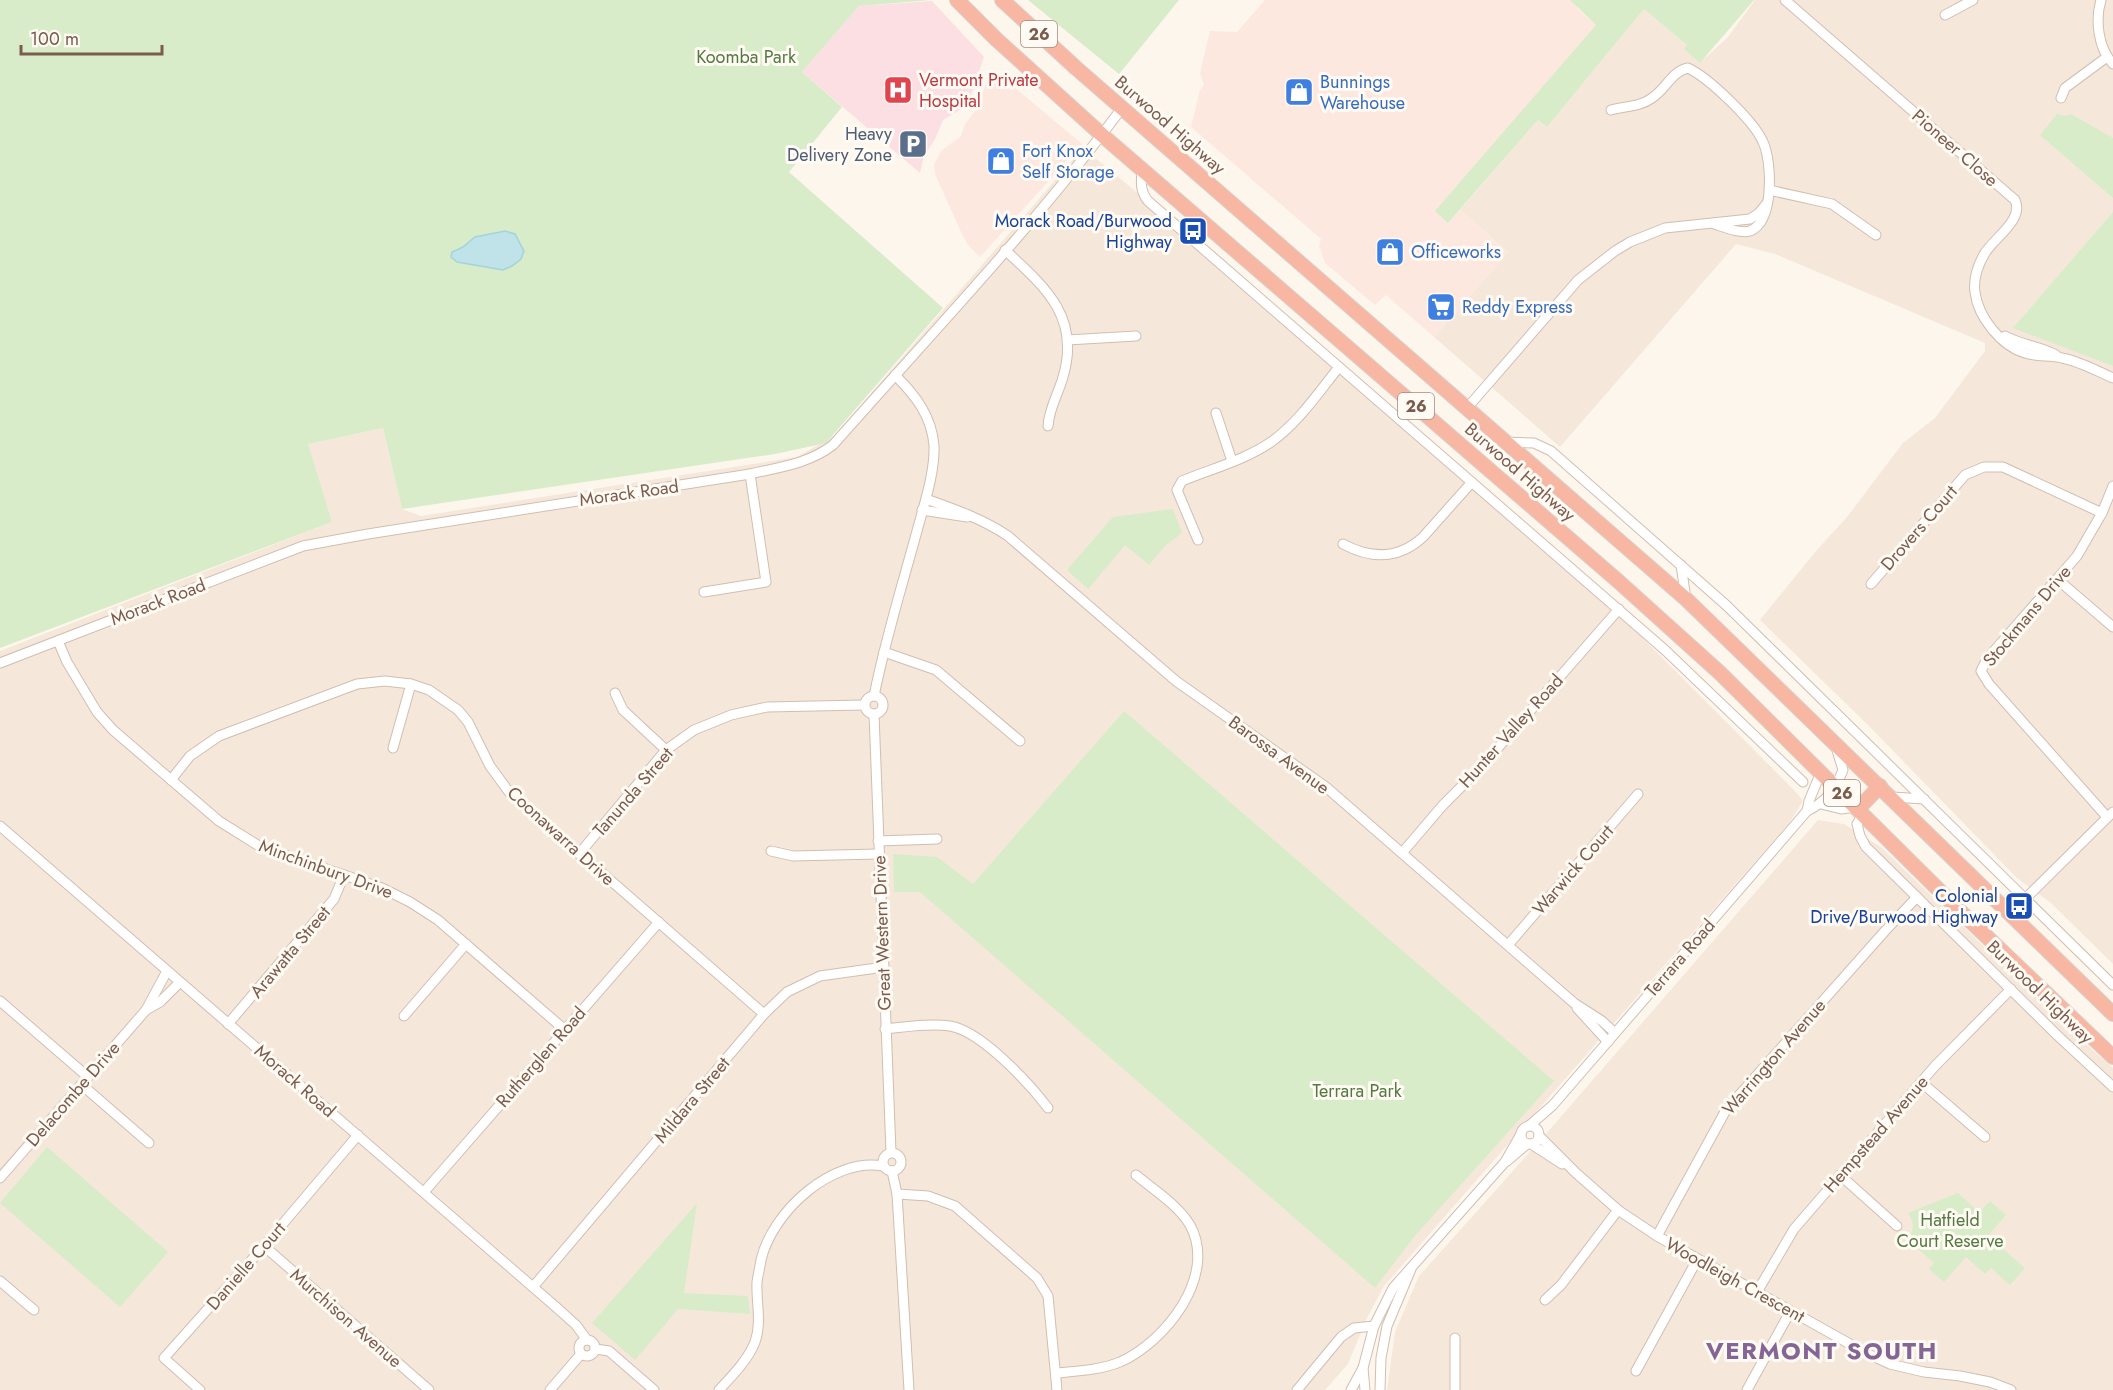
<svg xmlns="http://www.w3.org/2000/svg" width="2113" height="1390" viewBox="0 0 2113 1390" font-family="Jost,sans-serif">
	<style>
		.residential { fill: #f5e8da }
		.commercial { fill: #fde8e0 }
		.medical { fill: #fbdfe3 }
		.green { fill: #d8ecc9 }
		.water { fill: #bfe3e8; stroke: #a5d3da; stroke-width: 1.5 }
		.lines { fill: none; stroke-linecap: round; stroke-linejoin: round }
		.minor-casing { stroke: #d1beb0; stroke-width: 11 }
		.highway-casing { stroke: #dad1cd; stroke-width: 16 }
		.minor { stroke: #fff; stroke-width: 9 }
		.highway { stroke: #f7b7a3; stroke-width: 14 }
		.labels { text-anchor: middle; stroke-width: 6; stroke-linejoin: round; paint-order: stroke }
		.shield { fill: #fffaf3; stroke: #a28b7f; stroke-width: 1.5 }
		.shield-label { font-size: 16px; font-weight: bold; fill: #7a5c4d }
		.park-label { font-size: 18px; fill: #537a41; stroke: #fffaf3 }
		.health-label { font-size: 18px; fill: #be3a42; stroke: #fffaf3; text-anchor: start }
		.shop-label { font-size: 18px; fill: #366cbe; stroke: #fffaf3; text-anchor: start }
		.street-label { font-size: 18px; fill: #7a5c4d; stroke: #fffaf3 }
		.service-label { font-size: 18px; fill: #4e5e75; stroke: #fffaf3; text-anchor: end }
		.transit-label { font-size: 18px; fill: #164399; stroke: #fffaf3; text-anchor: end }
		.district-label { font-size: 24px; font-weight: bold; letter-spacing: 1.5px; fill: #846695; stroke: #fffaf3 }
	</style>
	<rect width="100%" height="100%" fill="#fdf6ec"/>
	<g class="residential">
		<path d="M 1755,0 L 2113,0 L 2113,964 L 2051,903 L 2017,878 L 1868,725 L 1760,620 L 1816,551 L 1847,517 L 1903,443 L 1935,418 L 1985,351 L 1985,343 L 1775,254 L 1736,244 L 1560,447 L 1434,337 L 1508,252 L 1460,210 L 1538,120 L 1547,127 L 1644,9 L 1704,59 L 1728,37 Z"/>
		<path d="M 1083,148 L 1231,270 L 1538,533 L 1795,791 L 1803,801 L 1789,823 L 1384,1286 L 1367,1318 L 1348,1364 L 1325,1390 L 0,1390 L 0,651 L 332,522 L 307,444 L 383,428 L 402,509 L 421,516 L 797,457 L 835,435 Z"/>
		<path d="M 1818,820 L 1844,824 L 1881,847 L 2071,1031 L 2113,1068 L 2113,1390 L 1387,1390 L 1395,1332 L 1419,1276 L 1552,1127 Z"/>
	</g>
	<g class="commercial">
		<path d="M 1265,0 L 1571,0 L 1578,6 L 1577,8 L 1596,25 L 1448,222 L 1460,210 L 1508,252 L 1434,337 L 1386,295 L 1375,305 L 1325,263 L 1319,246 L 1321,239 L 1191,127 L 1200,90 L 1204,85 L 1200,73 L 1210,31 L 1237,32 Z"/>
		<path d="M 993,73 L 996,75 L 1000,75 L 1082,144 L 980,257 L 968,245 L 961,232 L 935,174 L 934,165 L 941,151 L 961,136 L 965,124 L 976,110 L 989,76 Z"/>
	</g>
	<path class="medical" d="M 932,1 L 984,57 L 970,98 L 965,107 L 943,120 L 935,139 L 924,156 L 920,173 L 802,72 L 859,6 Z"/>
	<g class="green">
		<path d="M 0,0 L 931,0 L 859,6 L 802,72 L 842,107 L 789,172 L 943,308 L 826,443 L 775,454 L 402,509 L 383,428 L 308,444 L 332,522 L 0,648 Z"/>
		<path d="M 1028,0 L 1179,0 L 1119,74 Z"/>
		<path d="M 1570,0 L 1754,0 L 1700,63 L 1684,49 L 1687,45 L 1644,9 L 1547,127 L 1538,120 L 1448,223 L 1435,211 L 1596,25 Z"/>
		<path d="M 2057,114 L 2066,116 L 2071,114 L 2113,138 L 2113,198 L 2040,135 Z"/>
		<path d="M 2113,212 L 2113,366 L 2013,328 Z"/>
		<path d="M 1173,509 L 1182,533 L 1166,545 L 1149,565 L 1125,545 L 1088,589 L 1067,570 L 1113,517 Z"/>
		<path d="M 1124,711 L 1554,1081 L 1414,1237 L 1375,1288 L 920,892 L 894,892 L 893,854 L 937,857 L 973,884 Z"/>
		<path d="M 47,1147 L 168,1252 L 120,1307 L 0,1203 Z"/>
		<path d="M 1958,1193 L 1979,1212 L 1990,1201 L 2006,1215 L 1988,1236 L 2025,1268 L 2010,1285 L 1991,1268 L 1985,1274 L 1966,1257 L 1944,1282 L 1929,1269 L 1934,1263 L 1908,1240 C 1914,1230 1915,1223 1908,1213 Z"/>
		<path d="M 697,1203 L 684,1293 L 748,1296 L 750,1314 L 678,1309 L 635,1360 L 592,1323 Z"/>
	</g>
	<path class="water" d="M 505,231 L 515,234 L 524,251 L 521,259 L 512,266 L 503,270 L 457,262 L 451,257 L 452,252 L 463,247 L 475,237 Z"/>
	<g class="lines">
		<g class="minor-casing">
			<g id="minor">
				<path d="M 1785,0 L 2015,200 C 2024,220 1995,237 1985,253 C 1978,264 1973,279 1975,292 C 1978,317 2001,346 2025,353 C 2037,357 2049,355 2062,358 C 2079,361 2097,371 2113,378"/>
				<path d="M 2101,0 C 2095,20 2098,48 2113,64"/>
				<path d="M 1945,15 L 1973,0"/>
				<path d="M 2061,98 L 2065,88 L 2107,57"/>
				<path d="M 1611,110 C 1625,106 1640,107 1652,98 C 1666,89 1672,71 1688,68 C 1709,78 1754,121 1763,142 C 1772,161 1775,221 1750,231 C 1740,234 1724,227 1714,224"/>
				<path d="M 1142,171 C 1141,182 1140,191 1148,201 L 1665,650 L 1803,782"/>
				<path d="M 1769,190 L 1832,204 L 1876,235"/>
				<path d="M 1005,250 C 1045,287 1081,317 1063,377 C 1058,395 1049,408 1048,426"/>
				<path d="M 2005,336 C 2021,345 2040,346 2056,355"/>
				<path d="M 1067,340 L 1136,336"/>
				<path d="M 1468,407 L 1578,280 L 1615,251 L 1630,242 L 1665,228 L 1750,219 L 1759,213 L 1767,203"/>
				<path d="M 1216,413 L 1232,461"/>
				<path d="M 1506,442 L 1534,443 L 1551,451 L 1726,605 L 2113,985"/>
				<path d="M 926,499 C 954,509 983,519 1008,536 L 1176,681 L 1326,787 L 1574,1003 L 1602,1021 L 1615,1033"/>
				<path d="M 922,510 L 967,517"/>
				<path d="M 1198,540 L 1177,490 L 1182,481 C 1211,469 1245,460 1271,442 C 1298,423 1319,392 1339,367"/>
				<path d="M 1343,544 C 1371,559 1398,560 1423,537 L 1472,482"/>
				<path d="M 1681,565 L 1686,599"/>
				<path d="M 2057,579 L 2113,627"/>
				<path d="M 1871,584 L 1965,475 L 1984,467 L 2003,467 L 2102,513"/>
				<path d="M 704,592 L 766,582 L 750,474"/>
				<path d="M 58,641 L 67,662 L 97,712 L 113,730 L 219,821 L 259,846 L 382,888 L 410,902 L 438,920 L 565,1030"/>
				<path d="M 884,652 L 936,670 L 1020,741"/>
				<path d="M 0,663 L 303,546 L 368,534 L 750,474 C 780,467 808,464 833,445 C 931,334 1034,226 1122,108"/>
				<path d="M 615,693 L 623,710 L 666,750"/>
				<circle cx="874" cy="705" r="9"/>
				<path d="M 874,696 C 885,640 902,586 917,531 C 924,505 935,472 934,446 C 932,416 915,395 895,375"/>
				<path d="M 874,714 L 891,1152"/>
				<path d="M 393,748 L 411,684"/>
				<path d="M 171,780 L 190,756 L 219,736 L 357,684 L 385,681 L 411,684 L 429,690 L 458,710 L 468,722 L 490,766 L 509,792 L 764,1014"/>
				<path d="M 1892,797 L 1924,799"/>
				<path d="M 1821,804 L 1841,809 L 1856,807"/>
				<path d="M 1807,811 L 1809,801 L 1821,772"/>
				<path d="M 1863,814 L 1857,824 L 1860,836 L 1866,847 L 2058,1036 L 2113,1087"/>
				<path d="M 2107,817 L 1989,684 L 1981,671 L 1987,659 L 2077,556 L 2102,513 L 2113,486"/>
				<path d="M 0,826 L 556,1307 L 576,1325 L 587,1340"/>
				<path d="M 878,841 L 937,839"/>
				<path d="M 771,851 L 793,856 L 878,854"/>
				<path d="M 1402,853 L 1443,805 L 1483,765 L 1619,609"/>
				<path d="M 579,854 L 666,750 L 694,730 L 731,715 L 767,707 L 864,705"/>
				<path d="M 2025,899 L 2113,812"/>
				<path d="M 1508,945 L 1638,794"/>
				<path d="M 0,1001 L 88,1077"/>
				<path d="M 1577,1008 L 1608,1042"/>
				<path d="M 146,1010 L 160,1002 L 180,982"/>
				<path d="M 404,1016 L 466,944"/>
				<path d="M 228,1024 L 334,899 L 344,875"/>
				<path d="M 885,1029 C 906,1027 929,1023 950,1026 C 981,1031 1029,1083 1048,1108"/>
				<path d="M 1921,1082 L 1985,1137"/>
				<path d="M 82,1085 L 149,1143"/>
				<path d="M 1529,1126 L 1553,1105 L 1807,811 C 1826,802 1835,790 1843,770 L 1836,747"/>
				<circle cx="1530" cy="1135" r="9"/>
				<path d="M 1539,1136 L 1576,1173 L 1618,1210 L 1657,1236 L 1866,1353 L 1890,1364 L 1924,1372 L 1960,1376 L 1990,1382 L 2011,1390"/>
				<path d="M 1531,1144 L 1562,1164"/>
				<circle cx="892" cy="1162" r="9"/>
				<path d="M 1507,1161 L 1527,1144"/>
				<path d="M 892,1171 L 897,1194 L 909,1390"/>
				<path d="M 1840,1175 L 1897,1226"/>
				<path d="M 0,1178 L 146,1010 L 167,971"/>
				<path d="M 424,1192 L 659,922"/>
				<path d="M 897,1194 L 928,1196 L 955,1206 L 1037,1278 L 1048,1296 L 1057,1390"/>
				<path d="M 1657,1236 L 1726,1110 L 1885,931 L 1917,897"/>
				<path d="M 264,1246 L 429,1390"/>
				<path d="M 0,1281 L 34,1310"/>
				<path d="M 533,1287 L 764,1014 L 787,992 L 820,976 L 884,967"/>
				<path d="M 1757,1292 L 1794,1229 L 1935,1066 L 2011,989"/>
				<path d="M 1545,1300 L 1561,1285 L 1618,1210"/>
				<path d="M 1455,1338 L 1455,1390"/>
				<circle cx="587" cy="1348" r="8"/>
				<path d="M 596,1349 L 609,1351 L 654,1390"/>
				<path d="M 1636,1371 L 1697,1260"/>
				<path d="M 1057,1373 C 1078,1371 1100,1370 1120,1362 C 1165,1342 1218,1276 1190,1225 C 1178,1205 1154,1190 1136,1175"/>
				<path d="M 200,1390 L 164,1358 L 264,1246 L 358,1135"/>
				<path d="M 550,1390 L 581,1354"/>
				<path d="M 719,1390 C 732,1376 748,1360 755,1342 C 762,1322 756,1302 757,1282 C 758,1275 760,1267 761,1260 C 772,1212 832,1157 883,1166"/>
				<path d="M 1297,1390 L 1341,1337 L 1354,1328 L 1374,1326"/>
				<path d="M 1351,1390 L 1363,1368"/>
				<path d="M 1365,1390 L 1363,1368 L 1374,1326 L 1393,1288 L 1505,1162 L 1521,1134"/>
				<path d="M 1380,1390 L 1381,1358 L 1387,1326 L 1411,1269"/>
				<path d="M 1747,1390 L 1790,1312"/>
			</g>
		</g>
		<g class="highway-casing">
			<g id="highway">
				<path d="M 957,0 L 996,39 L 1102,135 L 1618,581 L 1720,673 L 1964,915 L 2113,1057"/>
				<path d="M 1002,0 L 1076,68 L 1686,599 L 2113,1014"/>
				<path d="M 1858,809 L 1880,786"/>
			</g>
		</g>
		<use href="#minor" class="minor"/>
		<use href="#highway" class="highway"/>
	</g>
	<defs>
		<g id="hospital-square" transform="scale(1.5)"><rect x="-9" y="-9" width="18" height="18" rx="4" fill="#e0444e" stroke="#fffaf3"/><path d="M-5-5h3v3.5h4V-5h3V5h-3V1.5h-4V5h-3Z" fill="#fff"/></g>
		<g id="shop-square" transform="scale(1.5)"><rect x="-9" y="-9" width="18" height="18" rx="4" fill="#3f7fe0" stroke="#fffaf3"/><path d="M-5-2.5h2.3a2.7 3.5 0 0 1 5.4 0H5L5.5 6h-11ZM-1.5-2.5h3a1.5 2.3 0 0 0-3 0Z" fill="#fff"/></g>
		<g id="parking-square" transform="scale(1.5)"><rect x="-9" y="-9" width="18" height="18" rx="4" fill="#5c6f8a" stroke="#fffaf3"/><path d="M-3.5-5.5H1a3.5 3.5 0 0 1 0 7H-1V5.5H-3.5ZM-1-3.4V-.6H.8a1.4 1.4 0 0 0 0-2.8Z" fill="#fff"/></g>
		<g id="bus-square" transform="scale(1.5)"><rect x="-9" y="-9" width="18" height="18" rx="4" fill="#1a4fb4" stroke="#fffaf3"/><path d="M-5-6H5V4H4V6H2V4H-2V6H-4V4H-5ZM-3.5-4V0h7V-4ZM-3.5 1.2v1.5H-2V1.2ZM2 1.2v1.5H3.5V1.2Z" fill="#fff"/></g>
		<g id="supermarket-square" transform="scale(1.5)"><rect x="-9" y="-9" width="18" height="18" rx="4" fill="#3f7fe0" stroke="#fffaf3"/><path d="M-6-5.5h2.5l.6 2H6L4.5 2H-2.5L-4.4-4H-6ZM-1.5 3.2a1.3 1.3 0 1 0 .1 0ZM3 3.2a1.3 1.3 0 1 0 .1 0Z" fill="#fff"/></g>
	</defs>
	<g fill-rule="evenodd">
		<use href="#hospital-square" x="898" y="90"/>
		<use href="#shop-square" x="1299" y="92"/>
		<use href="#parking-square" x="913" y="144"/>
		<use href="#shop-square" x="1001" y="161"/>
		<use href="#bus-square" x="1193" y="231"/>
		<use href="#shop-square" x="1390" y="252"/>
		<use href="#supermarket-square" x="1441" y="307"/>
		<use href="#bus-square" x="2019" y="906"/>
	</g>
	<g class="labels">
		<g class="shield">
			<rect x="1021" y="21" width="36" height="26" rx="4.5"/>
			<rect x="1398" y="393" width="36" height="26" rx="4.5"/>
			<rect x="1824" y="780" width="36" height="26" rx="4.5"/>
		</g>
		<g class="shield-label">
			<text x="1039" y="40">26</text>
			<text x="1416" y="412">26</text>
			<text x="1842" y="799">26</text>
		</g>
		<g class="park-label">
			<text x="746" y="63">Koomba Park</text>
			<text x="1357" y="1097">Terrara Park</text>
			<text x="1950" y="1226">Hatfield<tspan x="1950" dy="21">Court Reserve</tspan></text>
		</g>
		<g class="health-label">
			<text x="919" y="86">Vermont Private<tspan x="919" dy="21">Hospital</tspan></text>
		</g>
		<g class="shop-label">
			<text x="1320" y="88">Bunnings<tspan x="1320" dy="21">Warehouse</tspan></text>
			<text x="1022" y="157">Fort Knox<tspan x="1022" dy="21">Self Storage</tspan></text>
			<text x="1411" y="258">Officeworks</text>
			<text x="1462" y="313">Reddy Express</text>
		</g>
		<g class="street-label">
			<text transform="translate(1170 125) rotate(41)" y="6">Burwood Highway</text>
			<text transform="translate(1955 148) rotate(41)" y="6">Pioneer Close</text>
			<text transform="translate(1520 472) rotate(41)" y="6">Burwood Highway</text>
			<text transform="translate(629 493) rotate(-8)" y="6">Morack Road</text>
			<text transform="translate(1919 528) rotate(-49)" y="6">Drovers Court</text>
			<text transform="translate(158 602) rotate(-21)" y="6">Morack Road</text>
			<text transform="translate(2027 616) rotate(-50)" y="6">Stockmans Drive</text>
			<text transform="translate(1511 731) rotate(-48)" y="6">Hunter Valley Road</text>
			<text transform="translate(1279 755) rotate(36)" y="6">Barossa Avenue</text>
			<text transform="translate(633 792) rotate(-49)" y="6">Tanunda Street</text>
			<text transform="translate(561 836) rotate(42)" y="6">Coonawarra Drive</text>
			<text transform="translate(326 869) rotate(20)" y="6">Minchinbury Drive</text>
			<text transform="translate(1573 870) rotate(-49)" y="6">Warwick Court</text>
			<text transform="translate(882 933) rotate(-92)" y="6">Great Western Drive</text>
			<text transform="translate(290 952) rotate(-50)" y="6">Arawatta Street</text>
			<text transform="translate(1680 958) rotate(-49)" y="6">Terrara Road</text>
			<text transform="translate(2040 992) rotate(44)" y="6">Burwood Highway</text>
			<text transform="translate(541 1057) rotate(-49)" y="6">Rutherglen Road</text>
			<text transform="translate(1774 1057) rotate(-49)" y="6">Warrington Avenue</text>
			<text transform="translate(295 1081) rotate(41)" y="6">Morack Road</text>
			<text transform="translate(73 1094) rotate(-49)" y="6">Delacombe Drive</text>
			<text transform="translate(692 1100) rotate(-50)" y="6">Mildara Street</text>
			<text transform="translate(1876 1134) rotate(-49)" y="6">Hempstead Avenue</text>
			<text transform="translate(246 1266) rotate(-49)" y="6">Danielle Court</text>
			<text transform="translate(1735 1280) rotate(29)" y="6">Woodleigh Crescent</text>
			<text transform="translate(346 1318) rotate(41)" y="6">Murchison Avenue</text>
		</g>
		<g class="service-label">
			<text x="892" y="140">Heavy<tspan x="892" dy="21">Delivery Zone</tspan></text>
		</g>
		<g class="transit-label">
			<text x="1172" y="227">Morack Road/Burwood<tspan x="1172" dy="21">Highway</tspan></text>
			<text x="1998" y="902">Colonial<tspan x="1998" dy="21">Drive/Burwood Highway</tspan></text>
		</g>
		<g class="district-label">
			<text x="1822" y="1359">VERMONT SOUTH</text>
		</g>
	</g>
	<path d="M21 45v9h141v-9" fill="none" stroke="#7a5c4d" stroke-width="3"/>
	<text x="30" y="45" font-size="18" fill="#7a5c4d" stroke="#fffaf3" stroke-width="4.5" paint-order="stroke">100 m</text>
</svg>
